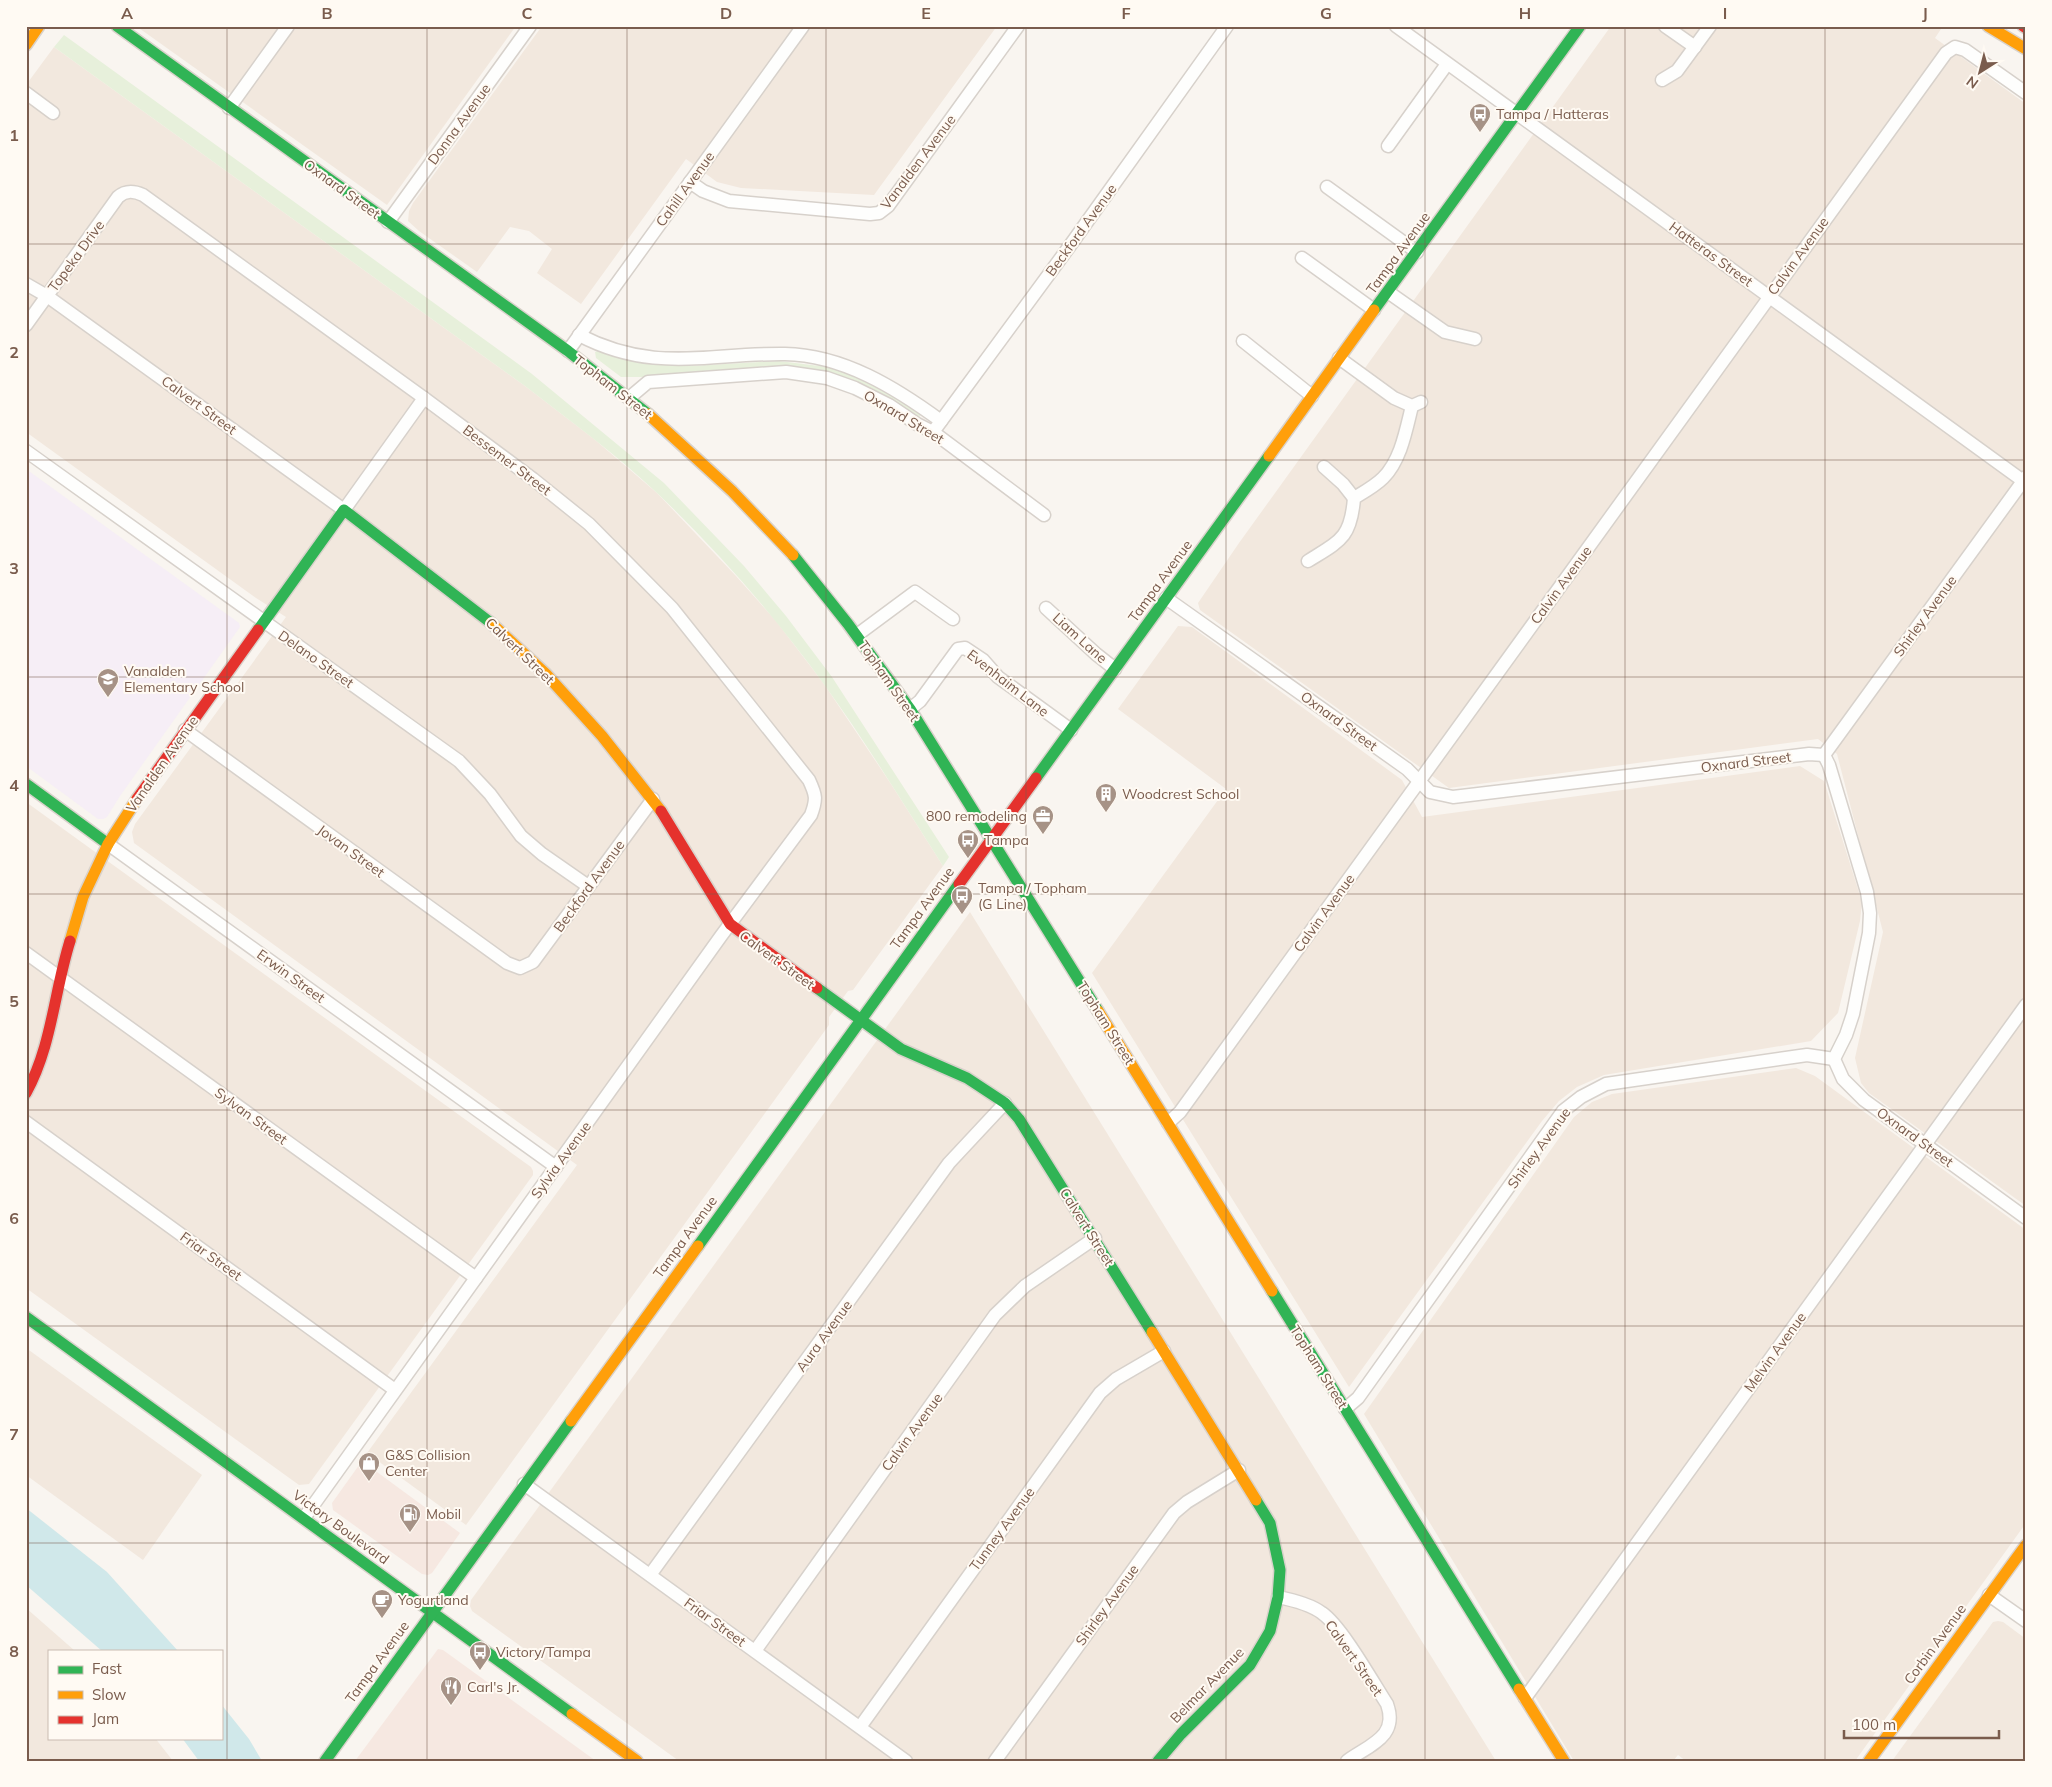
<svg xmlns="http://www.w3.org/2000/svg" width="2052" height="1787" viewBox="0 0 2052 1787" font-family="Mulish,sans-serif">
	<style>
		.residential { fill: #f2e8de }
		.commercial { fill: #f6e8e1 }
		.education { fill: #f6eef6 }
		.green { fill: #e7f0db }
		.water { fill: #d0e8ea }
		.lines { fill: none; stroke-linecap: round; stroke-linejoin: round }
		.street-casing { stroke: #d7d1cb; stroke-width: 15 }
		.fast-casing { stroke: #d9d2cb; stroke-width: 14 }
		.slow-casing { stroke: #d9d2cb; stroke-width: 14 }
		.jam-casing { stroke: #d9d2cb; stroke-width: 14 }
		.street { stroke: #fefefd; stroke-width: 12 }
		.fast { stroke: #30b455; stroke-width: 11 }
		.slow { stroke: #ff9f0a; stroke-width: 11 }
		.jam { stroke: #e5322d; stroke-width: 11 }
		.grid { fill: none; stroke: #7a5c4d; stroke-width: 1; stroke-opacity: 0.55 }
		.labels { text-anchor: middle; stroke-width: 4; stroke-linejoin: round; paint-order: stroke }
		.poi-label { font-size: 14px; fill: #7a5c4d; stroke: #fffaf3; text-anchor: start }
		.street-label { font-size: 14px; fill: #7a5c4d; stroke: #fffaf3 }
		.neatline { fill: none; stroke: #7a5c4d; stroke-width: 2 }
		.grid-label { font-size: 16px; text-anchor: middle; font-weight: bold; fill: #7a5c4d }
	</style>
	<rect width="100%" height="100%" fill="#f9f5f0"/>
	<g class="residential">
		<path d="M 136,26 L 516,26 L 387,205 Z"/>
		<path d="M 542,26 L 997,26 L 874,195 L 741,188 L 717,182 L 686,159 L 581,304 L 537,273 L 552,249 L 529,231 L 510,227 L 477,272 L 419,231 L 408,221 L 409,211 L 413,203 Z"/>
		<path d="M 1611,26 L 1943,26 L 1935,38 L 2026,104 L 2026,1206 L 1869,1093 L 1861,1083 L 1855,1058 L 1883,932 L 1837,754 L 1818,739 L 1449,788 L 1200,610 L 1198,603 L 1239,543 Z"/>
		<path d="M 54,47 L 525,386 L 594,439 L 657,493 L 736,576 L 776,621 L 824,684 L 891,784 L 943,866 L 853,990 L 848,991 L 829,1017 L 829,1025 L 466,1525 L 367,1453 L 577,1165 L 134,843 L 132,832 L 135,824 L 286,617 L 256,598 L 26,432 L 26,85 Z"/>
		<path d="M 1178,626 L 1192,627 L 1402,780 L 1422,817 L 1800,766 L 1824,781 L 1862,902 L 1860,921 L 1838,1013 L 1811,1041 L 1604,1075 L 1577,1087 L 1559,1101 L 1542,1121 L 1349,1387 L 1092,973 L 1226,789 L 1118,709 Z"/>
		<path d="M 26,802 L 531,1167 L 533,1171 L 533,1175 L 309,1484 L 299,1485 L 26,1288 Z"/>
		<path d="M 970,912 L 1496,1761 L 679,1761 L 472,1611 L 470,1606 L 471,1600 Z"/>
		<path d="M 1796,1068 L 1815,1076 L 2026,1230 L 2026,1523 L 1855,1761 L 1686,1761 L 1678,1755 L 1673,1761 L 1574,1761 L 1364,1414 L 1574,1117 L 1592,1102 L 1612,1094 Z"/>
		<path d="M 26,1348 L 202,1475 L 143,1560 L 26,1475 Z"/>
		<path d="M 26,1608 L 75,1651 L 49,1651 L 49,1738 L 155,1738 L 173,1761 L 26,1761 Z"/>
		<path d="M 1998,1621 L 2003,1622 L 2026,1639 L 2026,1761 L 1892,1761 L 1993,1622 Z"/>
	</g>
	<g class="commercial">
		<path d="M 362,1461 L 460,1533 L 432,1573 L 428,1575 L 422,1574 L 333,1510 L 332,1503 Z"/>
		<path d="M 438,1649 L 443,1650 L 596,1761 L 355,1761 Z"/>
	</g>
	<path class="education" d="M 26,469 L 239,623 L 240,627 L 120,796 L 107,817 L 103,819 L 98,819 L 26,766 Z"/>
	<g class="green">
		<path d="M 64,35 L 532,374 L 664,483 L 744,566 L 786,616 L 832,677 L 949,857 L 943,866 C 904,805 866,742 823,683 C 774,615 718,551 657,493 C 616,454 570,421 525,386 L 54,47 Z"/>
		<path d="M 598,351 L 633,361 L 654,364 L 691,366 L 779,361 L 828,367 L 875,383 L 921,414 L 919,418 L 835,377 L 621,377 L 596,358 L 595,352 Z"/>
	</g>
	<g class="water">
		<path d="M 26,1508 L 107,1572 L 178,1651 L 102,1651 L 26,1585 Z"/>
		<path d="M 221,1704 L 249,1739 L 262,1761 L 199,1761 L 182,1738 L 221,1738 Z"/>
	</g>
	<g class="lines">
		<g class="street-casing">
			<g id="street">
				<path d="M 1396,26 L 2026,483"/>
				<path d="M 1665,26 L 1695,47"/>
				<path d="M 1662,80 L 1677,71 L 1710,26"/>
				<path d="M 26,93 L 53,113"/>
				<path d="M 229,108 L 288,26"/>
				<path d="M 1388,146 L 1447,64"/>
				<path d="M 690,182 L 703,191 L 729,201 L 870,214 L 879,213 L 888,206 L 1018,26"/>
				<path d="M 1327,187 L 1417,252"/>
				<path d="M 388,222 L 530,26"/>
				<path d="M 1302,258 L 1374,310"/>
				<path d="M 26,284 L 47,296 L 344,510 L 424,398"/>
				<path d="M 1388,292 L 1445,332 L 1475,339"/>
				<path d="M 26,325 L 118,197 C 126,190 134,191 143,195 L 424,398 L 533,479 L 589,524 L 672,608 L 809,780 C 816,795 817,799 811,815 L 721,936 L 304,1518"/>
				<path d="M 579,335 C 654,374 707,353 785,354 C 843,355 896,388 941,421"/>
				<path d="M 1243,341 L 1312,396"/>
				<path d="M 568,351 L 803,26"/>
				<path d="M 1339,358 L 1394,398 L 1412,406 L 1421,402"/>
				<path d="M 629,398 L 648,382 L 786,372 L 827,378 L 855,388 L 889,405 L 917,424 L 933,432 L 1044,515"/>
				<path d="M 933,432 L 1069,247 L 1227,26"/>
				<path d="M 26,451 L 459,761 L 490,794 L 521,836 L 542,854 L 588,886"/>
				<path d="M 1324,467 L 1343,484 L 1354,498"/>
				<path d="M 1308,561 C 1340,541 1351,538 1354,498 C 1364,492 1375,486 1383,478 C 1401,460 1406,430 1412,406"/>
				<path d="M 1166,598 L 1407,769 L 1430,792 L 1453,797 L 1809,754 L 1824,755"/>
				<path d="M 1046,608 L 1096,654 L 1115,669"/>
				<path d="M 857,635 L 915,592 L 953,619"/>
				<path d="M 910,709 L 920,701 L 958,649 L 965,648 L 983,660 L 998,677 L 1071,730"/>
				<path d="M 185,730 L 507,963 L 520,968 L 533,962 L 653,799"/>
				<path d="M 1824,755 L 1829,765 L 1867,892 L 1870,913 L 1869,933 L 1853,1014 L 1846,1035 L 1834,1059 L 1843,1079 L 1864,1100 L 2026,1218"/>
				<path d="M 1824,755 L 2026,477"/>
				<path d="M 108,844 L 556,1167"/>
				<path d="M 26,953 L 476,1278"/>
				<path d="M 26,1122 L 395,1390"/>
				<path d="M 1168,1123 L 1180,1112 L 1946,53 L 1955,47 L 1965,50 L 2026,93"/>
				<path d="M 1345,1409 L 1358,1398 L 1563,1111 L 1581,1097 L 1606,1084 L 1807,1055 L 1834,1059"/>
				<path d="M 524,1484 L 906,1761"/>
				<path d="M 650,1575 L 949,1163 L 1005,1103"/>
				<path d="M 1989,1595 L 2026,1621"/>
				<path d="M 1278,1597 C 1293,1600 1310,1604 1322,1613 C 1342,1627 1372,1681 1387,1704 C 1399,1737 1369,1745 1347,1761"/>
				<path d="M 755,1651 L 995,1315 L 1025,1286 L 1095,1238"/>
				<path d="M 1525,1698 L 2026,1005"/>
				<path d="M 860,1727 L 1100,1393 L 1116,1379 L 1164,1351"/>
				<path d="M 995,1761 L 1174,1513 L 1187,1502 L 1239,1470"/>
			</g>
		</g>
		<g class="fast-casing">
			<g id="fast">
				<path d="M 117,26 L 568,351 L 648,414"/>
				<path d="M 1374,310 L 1580,26"/>
				<path d="M 793,555 L 848,624 L 910,709 L 1098,1011"/>
				<path d="M 258,630 L 344,510 L 491,623"/>
				<path d="M 1036,778 L 1269,456"/>
				<path d="M 26,784 L 108,844"/>
				<path d="M 817,988 L 901,1049 L 967,1078 L 1005,1103 L 1019,1119 L 1152,1332"/>
				<path d="M 698,1246 L 959,884"/>
				<path d="M 1272,1291 L 1519,1689"/>
				<path d="M 26,1317 L 572,1714"/>
				<path d="M 325,1761 L 571,1421"/>
				<path d="M 1158,1761 L 1181,1734 L 1250,1665 L 1270,1631 L 1278,1597 L 1280,1570 L 1270,1523 L 1256,1500"/>
			</g>
		</g>
		<g class="slow-casing">
			<g id="slow">
				<path d="M 1988,26 L 2026,49"/>
				<path d="M 26,45 L 39,26"/>
				<path d="M 648,414 L 732,491 L 793,555"/>
				<path d="M 1269,456 L 1374,310"/>
				<path d="M 491,623 L 546,674 L 602,736 L 661,811"/>
				<path d="M 70,941 L 83,897 L 108,844 L 137,799"/>
				<path d="M 1098,1011 L 1272,1291"/>
				<path d="M 1152,1332 L 1256,1500"/>
				<path d="M 571,1421 L 698,1246"/>
				<path d="M 1519,1689 L 1564,1761"/>
				<path d="M 572,1714 L 637,1761"/>
				<path d="M 1869,1761 L 2026,1545"/>
			</g>
		</g>
		<g class="jam-casing">
			<g id="jam">
				<path d="M 2023,26 L 2026,28"/>
				<path d="M 137,799 L 258,630"/>
				<path d="M 661,811 L 730,924 L 817,988"/>
				<path d="M 959,884 L 1036,778"/>
				<path d="M 26,1093 C 52,1046 54,992 70,941"/>
			</g>
		</g>
		<use href="#street" class="street"/>
		<use href="#fast" class="fast"/>
		<use href="#slow" class="slow"/>
		<use href="#jam" class="jam"/>
	</g>
	<path class="grid" d="M 227,26 L 227,1761M 427,26 L 427,1761M 627,26 L 627,1761M 826,26 L 826,1761M 1026,26 L 1026,1761M 1226,26 L 1226,1761M 1425,26 L 1425,1761M 1625,26 L 1625,1761M 1825,26 L 1825,1761M 26,244 L 2026,244M 26,460 L 2026,460M 26,677 L 2026,677M 26,894 L 2026,894M 26,1110 L 2026,1110M 26,1326 L 2026,1326M 26,1543 L 2026,1543"/>
	<defs>
		<g id="bus-pin" transform="scale(1.125)"><path d="M0 17L-7.5 6A9.5 9.5 0 1 1 7.5 6Z" fill="#a69286" stroke="#fffaf3"/><path d="M-5-6H5V4H4V6H2V4H-2V6H-4V4H-5ZM-3.5-4V0h7V-4ZM-3.5 1.2v1.5H-2V1.2ZM2 1.2v1.5H3.5V1.2Z" fill="#fff"/></g>
		<g id="school-pin" transform="scale(1.125)"><path d="M0 17L-7.5 6A9.5 9.5 0 1 1 7.5 6Z" fill="#a69286" stroke="#fffaf3"/><path d="M0-5L7-2L0 1L-7-2ZM-4 1L0 2.5L4 1V4Q0 6-4 4Z" fill="#fff"/></g>
		<g id="building-pin" transform="scale(1.125)"><path d="M0 17L-7.5 6A9.5 9.5 0 1 1 7.5 6Z" fill="#a69286" stroke="#fffaf3"/><path d="M-4-6H4V6H1V3H-1V6H-4ZM-2.5-4.3h1.7v1.8h-1.7ZM.8-4.3h1.7v1.8H.8ZM-2.5-1h1.7V.8h-1.7ZM.8-1h1.7V.8H.8Z" fill="#fff"/></g>
		<g id="office-pin" transform="scale(1.125)"><path d="M0 17L-7.5 6A9.5 9.5 0 1 1 7.5 6Z" fill="#a69286" stroke="#fffaf3"/><path d="M-6-3h4V-5.5h4V-3h4V5H-6ZM-1-4.5V-3h2v-1.5ZM-6 0V1H6V0Z" fill="#fff"/></g>
		<g id="shop-pin" transform="scale(1.125)"><path d="M0 17L-7.5 6A9.5 9.5 0 1 1 7.5 6Z" fill="#a69286" stroke="#fffaf3"/><path d="M-5-2.5h2.3a2.7 3.5 0 0 1 5.4 0H5L5.5 6h-11ZM-1.5-2.5h3a1.5 2.3 0 0 0-3 0Z" fill="#fff"/></g>
		<g id="fuel-pin" transform="scale(1.125)"><path d="M0 17L-7.5 6A9.5 9.5 0 1 1 7.5 6Z" fill="#a69286" stroke="#fffaf3"/><path d="M-5.5-6h7V0h2V4h1.3V-2.5L3-4.5l.8-.8L6-3V5H2.5V1h-1V6h-7ZM-4.2-4.7v3.2H.2V-4.7Z" fill="#fff"/></g>
		<g id="cafe-pin" transform="scale(1.125)"><path d="M0 17L-7.5 6A9.5 9.5 0 1 1 7.5 6Z" fill="#a69286" stroke="#fffaf3"/><path d="M-5.5-4.5H6V0H3Q3 3.5 0 3.5H-2.5Q-5.5 3.5-5.5 0ZM3-3.2v2h1.7v-2ZM-6 4.5H4V6H-6Z" fill="#fff"/></g>
		<g id="restaurant-pin" transform="scale(1.125)"><path d="M0 17L-7.5 6A9.5 9.5 0 1 1 7.5 6Z" fill="#a69286" stroke="#fffaf3"/><path d="M-5-6h1v4h1v-4h1v4h1v-4h1v5L-1.5 .5V6h-2V.5L-5-1ZM5-6V6H3V1.5H1.5Q1.5-4 5-6Z" fill="#fff"/></g>
	</defs>
	<g fill-rule="evenodd">
		<use href="#bus-pin" x="1480" y="114"/>
		<use href="#school-pin" x="108" y="679"/>
		<use href="#building-pin" x="1106" y="794"/>
		<use href="#office-pin" x="1043" y="816"/>
		<use href="#bus-pin" x="968" y="840"/>
		<use href="#bus-pin" x="962" y="896"/>
		<use href="#shop-pin" x="369" y="1463"/>
		<use href="#fuel-pin" x="410" y="1514"/>
		<use href="#cafe-pin" x="382" y="1600"/>
		<use href="#bus-pin" x="480" y="1652"/>
		<use href="#restaurant-pin" x="451" y="1687"/>
	</g>
	<g class="labels">
		<g class="poi-label">
			<text x="1496" y="119">Tampa / Hatteras</text>
			<text x="124" y="676">Vanalden<tspan x="124" dy="16">Elementary School</tspan></text>
			<text x="1122" y="799">Woodcrest School</text>
			<text x="1027" y="821" text-anchor="end">800 remodeling</text>
			<text x="984" y="845">Tampa</text>
			<text x="978" y="893">Tampa / Topham<tspan x="978" dy="16">(G Line)</tspan></text>
			<text x="385" y="1460">G&amp;S Collision<tspan x="385" dy="16">Center</tspan></text>
			<text x="426" y="1519">Mobil</text>
			<text x="398" y="1605">Yogurtland</text>
			<text x="496" y="1657">Victory/Tampa</text>
			<text x="467" y="1692">Carl's Jr.</text>
		</g>
		<g class="street-label">
			<text transform="translate(459 124) rotate(-54)" y="5">Donna Avenue</text>
			<text transform="translate(918 162) rotate(-53)" y="5">Vanalden Avenue</text>
			<text transform="translate(342 189) rotate(36)" y="5">Oxnard Street</text>
			<text transform="translate(685 189) rotate(-54)" y="5">Cahill Avenue</text>
			<text transform="translate(1081 230) rotate(-54)" y="5">Beckford Avenue</text>
			<text transform="translate(1398 253) rotate(-54)" y="5">Tampa Avenue</text>
			<text transform="translate(1711 254) rotate(36)" y="5">Hatteras Street</text>
			<text transform="translate(76 256) rotate(-54)" y="5">Topeka Drive</text>
			<text transform="translate(1798 256) rotate(-54)" y="5">Calvin Avenue</text>
			<text transform="translate(613 387) rotate(38)" y="5">Topham Street</text>
			<text transform="translate(199 405) rotate(36)" y="5">Calvert Street</text>
			<text transform="translate(904 417) rotate(31)" y="5">Oxnard Street</text>
			<text transform="translate(507 460) rotate(37)" y="5">Bessemer Street</text>
			<text transform="translate(1160 581) rotate(-54)" y="5">Tampa Avenue</text>
			<text transform="translate(1561 585) rotate(-54)" y="5">Calvin Avenue</text>
			<text transform="translate(1925 616) rotate(-54)" y="5">Shirley Avenue</text>
			<text transform="translate(1080 638) rotate(42)" y="5">Liam Lane</text>
			<text transform="translate(520 651) rotate(44)" y="5">Calvert Street</text>
			<text transform="translate(316 659) rotate(35)" y="5">Delano Street</text>
			<text transform="translate(889 681) rotate(55)" y="5">Topham Street</text>
			<text transform="translate(1008 683) rotate(38)" y="5">Evenhaim Lane</text>
			<text transform="translate(1339 721) rotate(36)" y="5">Oxnard Street</text>
			<text transform="translate(1746 762) rotate(-7)" y="5">Oxnard Street</text>
			<text transform="translate(162 764) rotate(-55)" y="5">Vanalden Avenue</text>
			<text transform="translate(351 851) rotate(36)" y="5">Jovan Street</text>
			<text transform="translate(589 886) rotate(-54)" y="5">Beckford Avenue</text>
			<text transform="translate(922 908) rotate(-54)" y="5">Tampa Avenue</text>
			<text transform="translate(1324 913) rotate(-54)" y="5">Calvin Avenue</text>
			<text transform="translate(777 960) rotate(36)" y="5">Calvert Street</text>
			<text transform="translate(291 976) rotate(36)" y="5">Erwin Street</text>
			<text transform="translate(1106 1023) rotate(58)" y="5">Topham Street</text>
			<text transform="translate(251 1116) rotate(36)" y="5">Sylvan Street</text>
			<text transform="translate(1915 1137) rotate(36)" y="5">Oxnard Street</text>
			<text transform="translate(1539 1148) rotate(-54)" y="5">Shirley Avenue</text>
			<text transform="translate(561 1160) rotate(-54)" y="5">Sylvia Avenue</text>
			<text transform="translate(1087 1227) rotate(58)" y="5">Calvert Street</text>
			<text transform="translate(685 1237) rotate(-54)" y="5">Tampa Avenue</text>
			<text transform="translate(211 1256) rotate(36)" y="5">Friar Street</text>
			<text transform="translate(824 1336) rotate(-54)" y="5">Aura Avenue</text>
			<text transform="translate(1775 1352) rotate(-54)" y="5">Melvin Avenue</text>
			<text transform="translate(1319 1367) rotate(58)" y="5">Topham Street</text>
			<text transform="translate(912 1432) rotate(-54)" y="5">Calvin Avenue</text>
			<text transform="translate(341 1527) rotate(36)" y="5">Victory Boulevard</text>
			<text transform="translate(1002 1529) rotate(-54)" y="5">Tunney Avenue</text>
			<text transform="translate(1107 1605) rotate(-54)" y="5">Shirley Avenue</text>
			<text transform="translate(715 1622) rotate(36)" y="5">Friar Street</text>
			<text transform="translate(1935 1644) rotate(-54)" y="5">Corbin Avenue</text>
			<text transform="translate(1354 1658) rotate(55)" y="5">Calvert Street</text>
			<text transform="translate(377 1662) rotate(-54)" y="5">Tampa Avenue</text>
			<text transform="translate(1207 1685) rotate(-46)" y="5">Belmar Avenue</text>
		</g>
	</g>
	<rect width="2052" height="1787" fill="none" stroke="#fffaf3" stroke-width="55"/>
	<rect x="48" y="1650" width="175" height="90" fill="#fffaf3" stroke="#cabbb1"/>
	<rect x="58" y="1666" width="25" height="8" fill="#30b455" stroke="#cabbb1"/>
	<text x="92" y="1674" font-size="15" fill="#7a5c4d">Fast</text>
	<rect x="58" y="1691" width="25" height="8" fill="#ff9f0a" stroke="#cabbb1"/>
	<text x="92" y="1700" font-size="15" fill="#7a5c4d">Slow</text>
	<rect x="58" y="1716" width="25" height="8" fill="#e5322d" stroke="#cabbb1"/>
	<text x="92" y="1724" font-size="15" fill="#7a5c4d">Jam</text>
	<g transform="translate(1980 72) rotate(216)" stroke="#fffaf3" stroke-width="4" paint-order="stroke">
	<path d="M0-4L9 19L0 12L-9 19Z" fill="#7a5c4d"/>
	<text y="-8" font-size="14" font-weight="bold" text-anchor="middle" fill="#7a5c4d">N</text>
	</g>
	<path d="M1844 1730v8h155v-8" fill="none" stroke="#7a5c4d" stroke-width="2.5"/>
	<text x="1852" y="1730" font-size="15" fill="#7a5c4d" stroke="#fffaf3" stroke-width="4" paint-order="stroke">100 m</text>
	<rect x="28" y="28" width="1996" height="1732" class="neatline"/>
	<g class="grid-label">
		<text x="127" y="19">A</text>
		<text x="327" y="19">B</text>
		<text x="527" y="19">C</text>
		<text x="726" y="19">D</text>
		<text x="926" y="19">E</text>
		<text x="1126" y="19">F</text>
		<text x="1326" y="19">G</text>
		<text x="1525" y="19">H</text>
		<text x="1725" y="19">I</text>
		<text x="1925" y="19">J</text>
		<text x="14" y="141">1</text>
		<text x="14" y="358">2</text>
		<text x="14" y="574">3</text>
		<text x="14" y="791">4</text>
		<text x="14" y="1007">5</text>
		<text x="14" y="1224">6</text>
		<text x="14" y="1440">7</text>
		<text x="14" y="1657">8</text>
	</g>
</svg>
